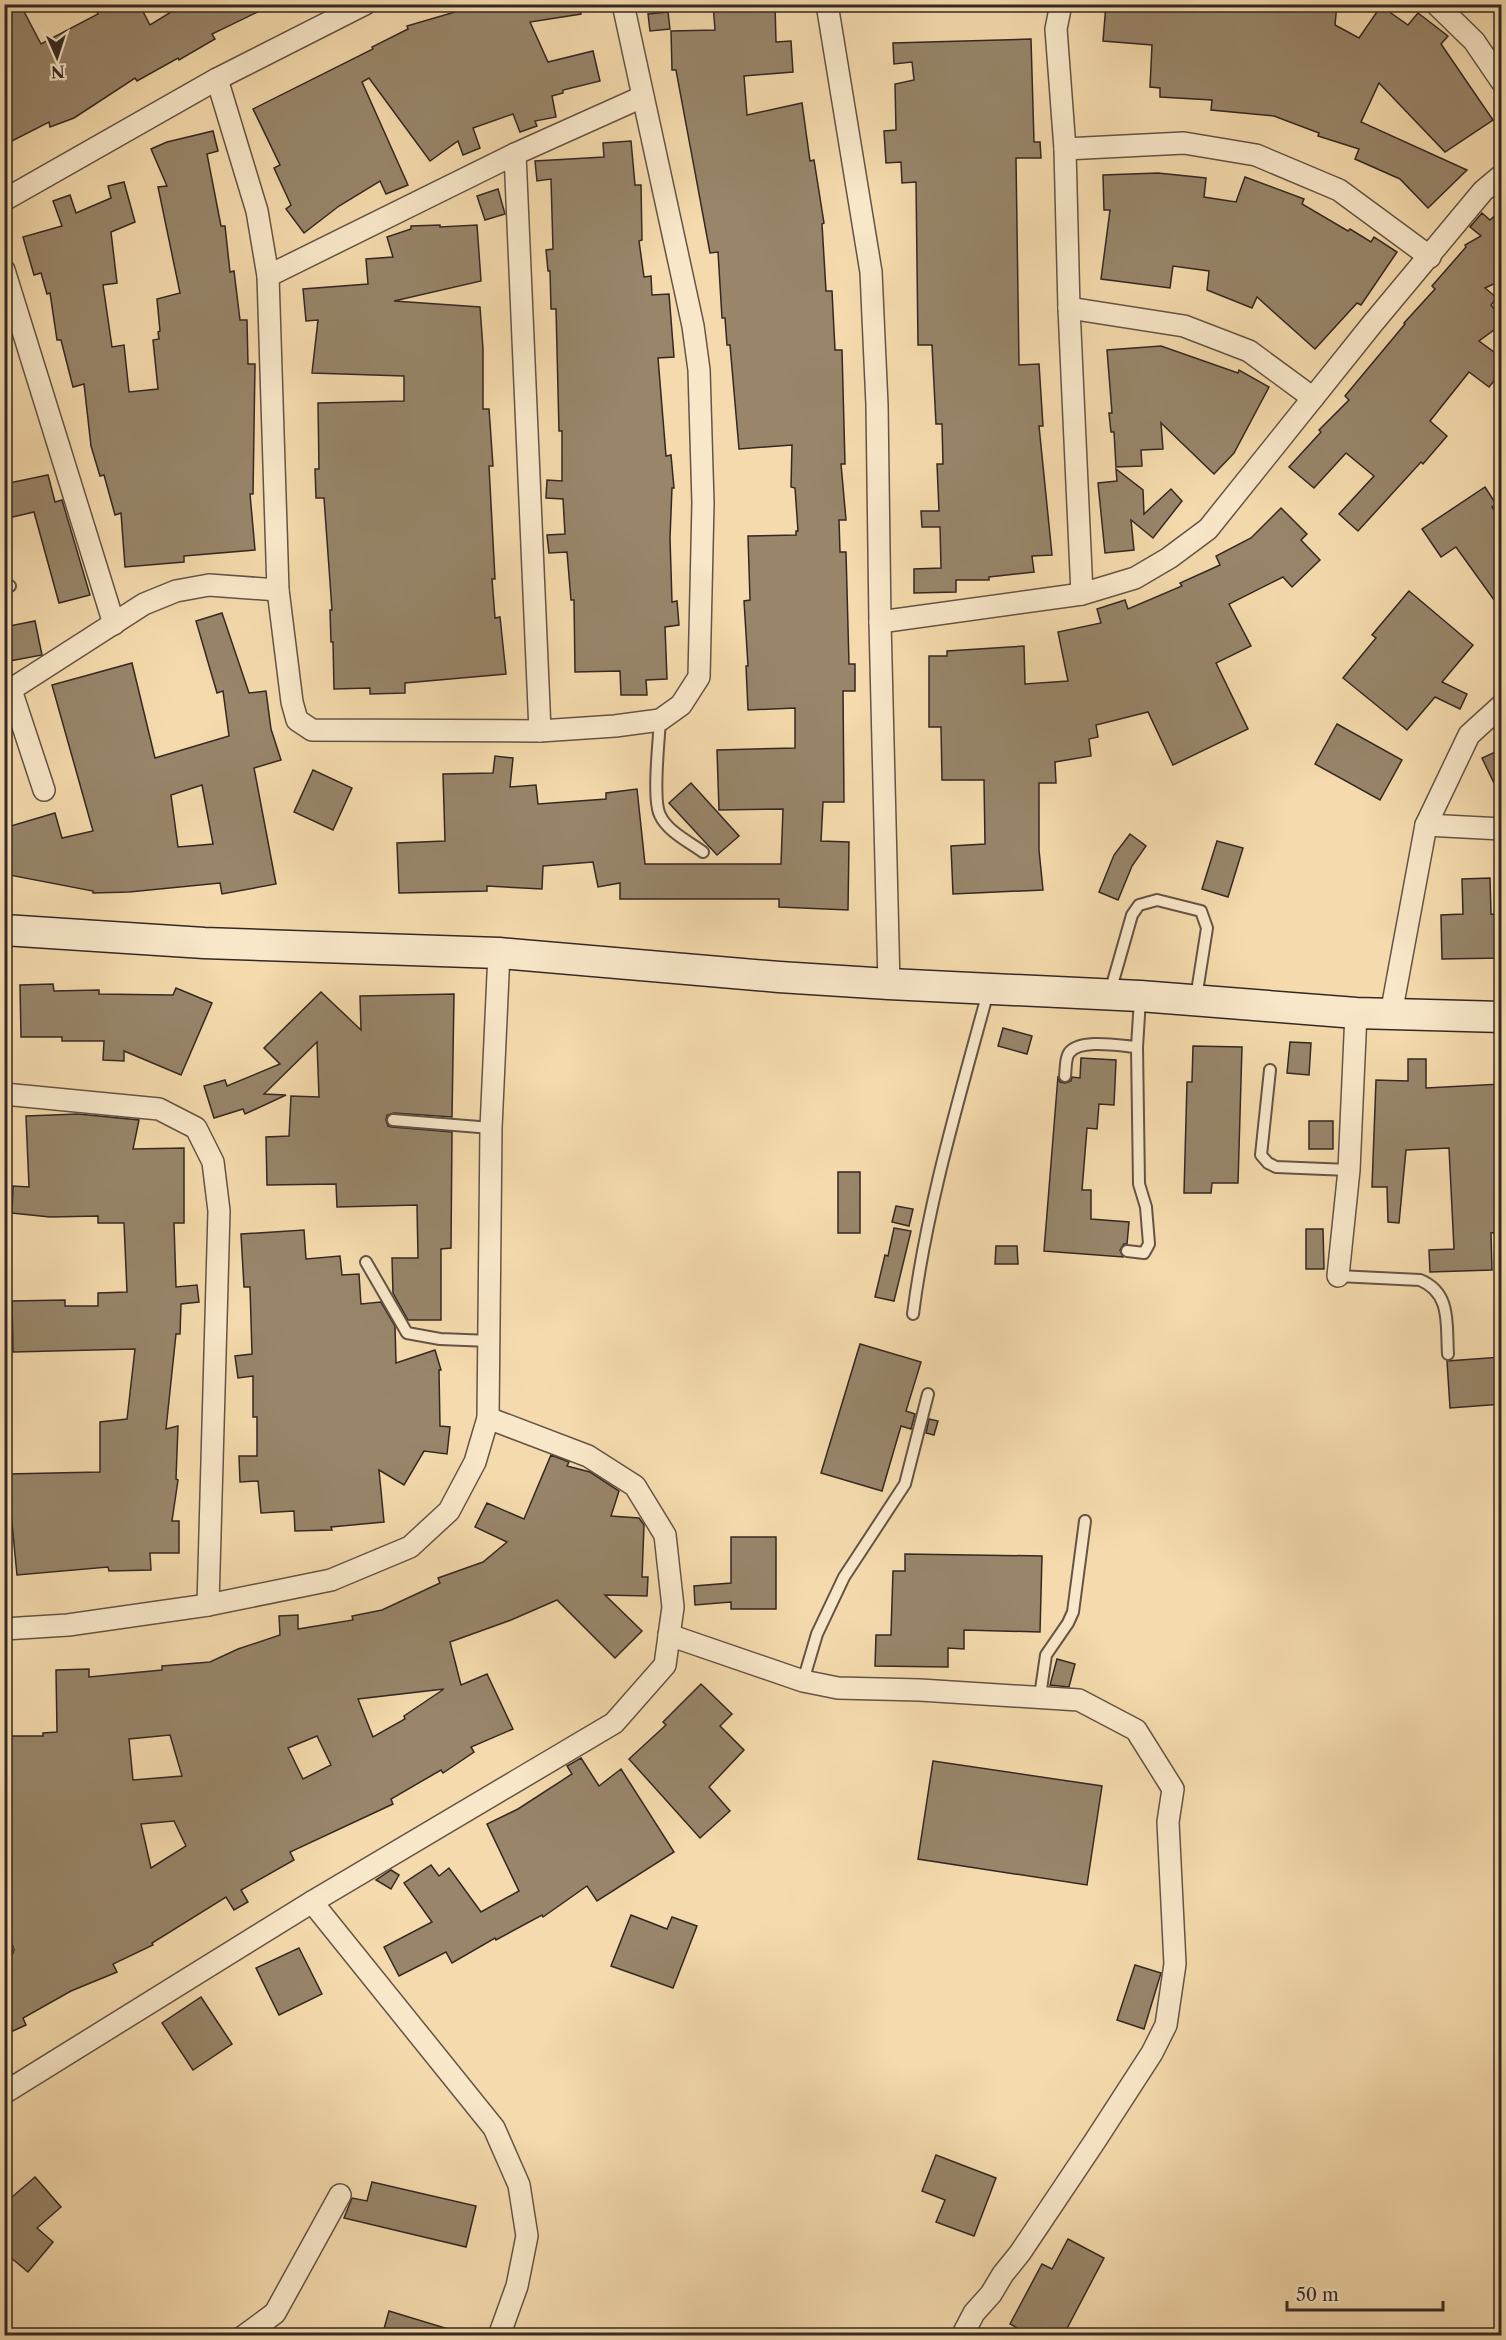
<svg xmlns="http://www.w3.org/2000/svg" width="1506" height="2340" viewBox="0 0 1506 2340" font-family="'Libre Caslon Text',serif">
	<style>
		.building { fill: #98856a; stroke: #342823; stroke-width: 1.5; fill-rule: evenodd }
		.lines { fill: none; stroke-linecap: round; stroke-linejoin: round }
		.service-casing { stroke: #645445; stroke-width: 14 }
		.minor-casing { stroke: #645445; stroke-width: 24 }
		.secondary-casing { stroke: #342823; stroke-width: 33 }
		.service { stroke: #f8e7c9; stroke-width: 10 }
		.minor { stroke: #f8e7c9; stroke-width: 21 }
		.secondary { stroke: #f8e7c9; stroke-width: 30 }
	</style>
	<rect width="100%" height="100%" fill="#f4daac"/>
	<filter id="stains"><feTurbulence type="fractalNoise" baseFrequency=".00333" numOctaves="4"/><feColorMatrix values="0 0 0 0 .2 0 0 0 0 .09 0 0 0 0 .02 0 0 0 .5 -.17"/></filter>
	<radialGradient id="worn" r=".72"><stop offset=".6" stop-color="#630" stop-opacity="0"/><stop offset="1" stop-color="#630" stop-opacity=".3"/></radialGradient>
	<g class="building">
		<path d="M 4,4 L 20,4 L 41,44 L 98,14 L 93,4 L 139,4 L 150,25 L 184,4 L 274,4 L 212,34 L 215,39 L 179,60 L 178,58 L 137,81 L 135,78 L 74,118 L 50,127 L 49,122 L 4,145 Z"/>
		<path d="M 453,4 L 580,4 L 581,14 L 530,22 L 548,62 L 593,51 L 600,81 L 563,90 L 563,93 L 552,96 L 556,117 L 535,121 L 537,126 L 520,132 L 513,114 L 473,128 L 480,148 L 463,155 L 458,141 L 430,161 L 369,78 L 362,82 L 408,185 L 386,194 L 380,181 L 339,206 L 304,233 L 286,209 L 291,205 L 274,168 L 280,165 L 253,109 L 373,49 L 372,47 L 408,29 L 407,26 L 455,12 Z"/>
		<path d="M 713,4 L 775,4 L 776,42 L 791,41 L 793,72 L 744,76 L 747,115 L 802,103 L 810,161 L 814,160 L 824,223 L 822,224 L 826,291 L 832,291 L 835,350 L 842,350 L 845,464 L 841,464 L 846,520 L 839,520 L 840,552 L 846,552 L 849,664 L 855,664 L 855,691 L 843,691 L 844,802 L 823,802 L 821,841 L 849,842 L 848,910 L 779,907 L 779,899 L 620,899 L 620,883 L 598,887 L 593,862 L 543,866 L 542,889 L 487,886 L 487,891 L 399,893 L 397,843 L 445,841 L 443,774 L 493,773 L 495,756 L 513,758 L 510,787 L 536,785 L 538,804 L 606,799 L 606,793 L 637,789 L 645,864 L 781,864 L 783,809 L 719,810 L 717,750 L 795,748 L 795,708 L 748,710 L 746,666 L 748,666 L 744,601 L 750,600 L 748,536 L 796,535 L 796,531 L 798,531 L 795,488 L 791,487 L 792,445 L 739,449 L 730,345 L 727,345 L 725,318 L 722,318 L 718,252 L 710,253 L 676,70 L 672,70 L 671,31 L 715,30 Z"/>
		<path d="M 1106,4 L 1212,4 L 1279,10 L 1279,4 L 1337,4 L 1335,25 L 1359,38 L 1381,6 L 1408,25 L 1418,13 L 1448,36 L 1441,44 L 1493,120 L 1445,152 L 1379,83 L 1361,122 L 1467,170 L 1428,208 L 1400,179 L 1355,159 L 1359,149 L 1318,136 L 1319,133 L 1274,116 L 1211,110 L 1212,100 L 1160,97 L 1160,88 L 1150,87 L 1152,45 L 1103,41 Z"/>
		<path d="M 668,12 L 670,29 L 650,31 L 648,14 Z"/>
		<path d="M 1031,39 L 1034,142 L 1040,142 L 1041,158 L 1016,158 L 1019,365 L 1039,364 L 1043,426 L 1039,426 L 1052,555 L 1032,556 L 1034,572 L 989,577 L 989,580 L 956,580 L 956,592 L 914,593 L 914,569 L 941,568 L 940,527 L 922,527 L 921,511 L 939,511 L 937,464 L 943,464 L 942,424 L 936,424 L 932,345 L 918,345 L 916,182 L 902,183 L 901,162 L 886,163 L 884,131 L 896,130 L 895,84 L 914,80 L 912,62 L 894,64 L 893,43 Z"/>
		<path d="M 213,131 L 218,151 L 207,154 L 221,226 L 225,226 L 230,272 L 234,271 L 240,320 L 247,320 L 248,364 L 255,364 L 253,494 L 250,494 L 255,550 L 184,556 L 184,562 L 125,567 L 121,513 L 115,515 L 104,475 L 100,476 L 91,446 L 84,384 L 73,387 L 61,340 L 57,340 L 50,293 L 47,294 L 41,273 L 34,275 L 23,237 L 62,226 L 53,201 L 70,195 L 76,213 L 111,198 L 108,186 L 124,182 L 135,222 L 111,232 L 117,283 L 103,285 L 112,347 L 124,345 L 129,392 L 158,389 L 153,340 L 159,339 L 158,332 L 160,331 L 157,299 L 180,293 L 158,187 L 167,186 L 151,149 L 167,142 Z"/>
		<path d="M 631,141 L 635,185 L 641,185 L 642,240 L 639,241 L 644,277 L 651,276 L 652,295 L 669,294 L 674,357 L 658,358 L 666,456 L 671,455 L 674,488 L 672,488 L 670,538 L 672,602 L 677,601 L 679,625 L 665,627 L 667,679 L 646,680 L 647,695 L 621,695 L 620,671 L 575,672 L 574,600 L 571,600 L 567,552 L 549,553 L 547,535 L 565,534 L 563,499 L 546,498 L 547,480 L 562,481 L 562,431 L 559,431 L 556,309 L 551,309 L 550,271 L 548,271 L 546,250 L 553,249 L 551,179 L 537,181 L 535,161 L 604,157 L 603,143 Z"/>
		<path d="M 1158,173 L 1206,178 L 1204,197 L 1236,202 L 1245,177 L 1304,199 L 1302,204 L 1348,231 L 1350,229 L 1371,242 L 1374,237 L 1397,252 L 1361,305 L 1357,303 L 1315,349 L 1257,297 L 1252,308 L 1207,290 L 1209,271 L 1173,266 L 1170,288 L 1101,279 L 1110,210 L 1104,210 L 1103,175 Z"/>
		<path d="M 498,189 L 505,214 L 485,220 L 477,196 Z"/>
		<path d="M 1502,209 L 1502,280 L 1485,288 L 1497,298 L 1491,305 L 1502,319 L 1502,324 L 1479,341 L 1502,358 L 1502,371 L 1489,387 L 1469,372 L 1430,421 L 1447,436 L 1423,464 L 1421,462 L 1358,531 L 1339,514 L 1374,476 L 1346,453 L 1314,488 L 1289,467 L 1321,432 L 1319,430 L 1349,400 L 1345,396 L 1405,324 L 1404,323 L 1435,289 L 1432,286 L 1466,247 L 1465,245 L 1481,236 L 1470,227 L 1482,213 L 1490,220 Z"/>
		<path d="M 440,225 L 440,227 L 477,225 L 481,281 L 394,301 L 480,307 L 483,349 L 483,409 L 489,409 L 493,466 L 489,466 L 495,579 L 492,579 L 495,618 L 500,617 L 506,674 L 405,683 L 405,693 L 370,694 L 370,688 L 334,689 L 333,642 L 331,642 L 330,610 L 332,610 L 324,498 L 316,498 L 315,469 L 319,469 L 318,403 L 404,401 L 404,376 L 312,373 L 318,320 L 306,321 L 303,289 L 368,284 L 366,259 L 393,257 L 387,237 L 411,229 L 411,226 Z"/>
		<path d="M 1161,346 L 1238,373 L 1239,370 L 1269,387 L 1234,453 L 1214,474 L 1161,423 L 1163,449 L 1141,450 L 1142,466 L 1116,467 L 1114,432 L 1111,432 L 1109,413 L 1112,413 L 1107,350 Z"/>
		<path d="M 1116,469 L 1143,490 L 1144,514 L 1171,489 L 1182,501 L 1153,538 L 1131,520 L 1134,550 L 1105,553 L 1098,483 L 1117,481 Z"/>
		<path d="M 48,475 L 55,502 L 62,500 L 90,595 L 59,603 L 34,512 L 4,519 L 4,484 Z"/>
		<path d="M 1485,487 L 1496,504 L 1492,507 L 1502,521 L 1502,611 L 1456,547 L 1441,557 L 1422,529 Z"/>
		<path d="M 1281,508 L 1307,534 L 1301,540 L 1320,560 L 1292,587 L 1283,577 L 1229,604 L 1251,646 L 1216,663 L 1248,729 L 1173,765 L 1148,712 L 1096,725 L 1098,737 L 1089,739 L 1091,756 L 1055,762 L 1056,783 L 1039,783 L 1039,850 L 1043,890 L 953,894 L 951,846 L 985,844 L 984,780 L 942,780 L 941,727 L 929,727 L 929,656 L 947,656 L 947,651 L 1024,646 L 1025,684 L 1068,681 L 1058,632 L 1101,623 L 1097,609 L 1125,600 L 1128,609 L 1182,586 L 1180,583 L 1220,565 L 1216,556 L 1251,538 Z"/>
		<path d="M 1409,591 L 1473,645 L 1442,682 L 1467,694 L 1460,709 L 1435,697 L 1407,730 L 1343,678 L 1376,638 L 1372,635 Z"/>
		<path d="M 222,613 L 249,693 L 266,691 L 271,729 L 281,760 L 254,768 L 276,884 L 222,894 L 220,883 L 129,892 L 93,893 L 93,891 L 4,874 L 4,828 L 55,813 L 62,838 L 93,831 L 52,685 L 132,663 L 155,758 L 229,736 L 223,691 L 217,693 L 196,621 ZM 202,785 L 213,844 L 178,847 L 171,795 Z"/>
		<path d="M 35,621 L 42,655 L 4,662 L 4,627 Z"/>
		<path d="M 1337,724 L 1402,760 L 1380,800 L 1315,764 Z"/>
		<path d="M 1502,749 L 1502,800 L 1482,758 Z"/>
		<path d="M 313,770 L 352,788 L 333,830 L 294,812 Z"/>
		<path d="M 691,783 L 739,836 L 717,855 L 669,803 Z"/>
		<path d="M 1130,834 L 1146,846 L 1132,866 L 1118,900 L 1099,892 L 1114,855 Z"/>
		<path d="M 1217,841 L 1243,848 L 1228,897 L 1202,889 Z"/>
		<path d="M 1490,878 L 1491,914 L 1502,915 L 1502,958 L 1442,959 L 1441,915 L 1463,914 L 1462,879 Z"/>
		<path d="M 53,984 L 54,991 L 99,990 L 99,994 L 173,995 L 176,988 L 212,1003 L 181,1075 L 124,1051 L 124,1061 L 103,1060 L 104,1041 L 62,1041 L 62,1037 L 21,1037 L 20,985 Z"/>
		<path d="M 321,992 L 361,1030 L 360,996 L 454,994 L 452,1117 L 394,1113 L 387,1115 L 386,1120 L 388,1126 L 392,1127 L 452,1132 L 451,1248 L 441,1249 L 441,1320 L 408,1320 L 393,1293 L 392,1258 L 418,1258 L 417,1205 L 337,1207 L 336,1184 L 267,1185 L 266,1137 L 289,1136 L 291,1096 L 319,1097 L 317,1042 L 264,1094 L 286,1095 L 245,1114 L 243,1109 L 214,1118 L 204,1086 L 225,1080 L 227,1086 L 280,1064 L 264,1048 Z"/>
		<path d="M 1003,1028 L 1032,1036 L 1027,1054 L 998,1046 Z"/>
		<path d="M 1290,1042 L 1311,1043 L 1309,1075 L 1287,1073 Z"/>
		<path d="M 1193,1046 L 1242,1047 L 1238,1183 L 1212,1183 L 1211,1193 L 1184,1193 L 1187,1082 L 1192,1082 Z"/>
		<path d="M 1081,1058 L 1116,1060 L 1114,1105 L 1099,1104 L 1097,1129 L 1087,1128 L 1082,1190 L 1091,1190 L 1091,1219 L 1129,1222 L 1127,1244 L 1124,1244 L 1120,1250 L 1123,1257 L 1044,1251 L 1058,1076 L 1060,1082 L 1065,1083 L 1071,1081 L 1072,1077 L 1080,1078 Z"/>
		<path d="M 1408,1059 L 1426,1059 L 1426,1088 L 1501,1084 L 1502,1232 L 1491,1233 L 1492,1270 L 1430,1272 L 1429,1250 L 1454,1249 L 1449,1148 L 1406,1150 L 1399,1223 L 1388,1222 L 1387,1187 L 1372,1187 L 1376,1080 L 1408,1081 Z"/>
		<path d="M 78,1114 L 139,1120 L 133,1149 L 184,1148 L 184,1223 L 174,1223 L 176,1287 L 197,1285 L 199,1302 L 181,1304 L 180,1334 L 176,1334 L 166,1429 L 178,1426 L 176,1479 L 178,1480 L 172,1521 L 179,1521 L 179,1553 L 150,1553 L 151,1570 L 109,1571 L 108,1567 L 17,1575 L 11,1513 L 8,1513 L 7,1474 L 100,1472 L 100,1422 L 127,1419 L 135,1349 L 13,1352 L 12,1301 L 65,1300 L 65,1306 L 98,1306 L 98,1293 L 127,1292 L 124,1223 L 98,1223 L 98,1216 L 50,1217 L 12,1213 L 13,1186 L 29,1187 L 26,1116 Z"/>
		<rect x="1309" y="1121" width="24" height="28"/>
		<rect x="838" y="1172" width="22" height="61"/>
		<path d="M 896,1206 L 913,1209 L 909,1226 L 892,1222 Z"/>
		<path d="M 894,1228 L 911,1231 L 894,1301 L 875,1297 L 885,1255 L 888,1256 Z"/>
		<path d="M 1306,1229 L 1323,1229 L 1324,1269 L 1306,1269 Z"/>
		<path d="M 304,1230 L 306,1259 L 340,1256 L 342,1275 L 359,1274 L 361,1304 L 381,1302 L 395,1326 L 396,1363 L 435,1350 L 441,1370 L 439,1370 L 440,1426 L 450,1427 L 447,1454 L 424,1451 L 404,1485 L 379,1470 L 384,1522 L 331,1527 L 332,1530 L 295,1531 L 294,1511 L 261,1513 L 258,1481 L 240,1482 L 239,1456 L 257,1456 L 257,1417 L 253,1417 L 253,1376 L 238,1378 L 235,1356 L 252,1354 L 250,1287 L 244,1287 L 241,1234 Z"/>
		<path d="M 996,1246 L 1017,1246 L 1018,1264 L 995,1264 Z"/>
		<path d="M 860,1344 L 921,1362 L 906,1411 L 915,1414 L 911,1429 L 901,1426 L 882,1491 L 821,1473 Z"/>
		<path d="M 1502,1357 L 1502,1404 L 1450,1408 L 1447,1361 Z"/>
		<path d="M 929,1419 L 938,1421 L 934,1435 L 926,1433 Z"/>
		<path d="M 551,1455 L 569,1462 L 567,1466 L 590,1472 L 619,1491 L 611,1516 L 639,1518 L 644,1525 L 642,1577 L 648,1577 L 647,1596 L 605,1595 L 642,1631 L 615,1658 L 557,1600 L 511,1620 L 450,1642 L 461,1685 L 487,1674 L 513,1729 L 471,1747 L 474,1752 L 443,1773 L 441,1770 L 391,1799 L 393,1804 L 290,1852 L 294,1860 L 241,1890 L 248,1902 L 234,1910 L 226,1897 L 152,1943 L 153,1945 L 113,1964 L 117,1972 L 71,1991 L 23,2018 L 26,2025 L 4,2035 L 4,1956 L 12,1955 L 14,1950 L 12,1944 L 4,1939 L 4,1830 L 11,1832 L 8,1736 L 43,1736 L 43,1733 L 57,1732 L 56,1670 L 89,1669 L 89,1677 L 162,1670 L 162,1666 L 210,1662 L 238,1649 L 280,1635 L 279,1616 L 298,1615 L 298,1629 L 353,1620 L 352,1616 L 382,1610 L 440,1583 L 438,1578 L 483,1562 L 507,1542 L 475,1527 L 487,1503 L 524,1519 ZM 444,1689 L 404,1716 L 405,1719 L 373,1737 L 358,1699 ZM 170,1735 L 182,1776 L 133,1780 L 129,1739 ZM 317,1736 L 331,1765 L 303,1779 L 288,1748 ZM 174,1821 L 186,1846 L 151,1868 L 141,1824 Z"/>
		<path d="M 731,1537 L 776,1537 L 776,1609 L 731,1609 L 731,1602 L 695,1605 L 694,1586 L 731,1583 Z"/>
		<path d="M 905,1554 L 1042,1556 L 1040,1632 L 964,1630 L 964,1649 L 948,1648 L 948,1667 L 875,1666 L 876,1635 L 891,1635 L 893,1571 L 905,1571 Z"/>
		<path d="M 1057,1659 L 1075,1664 L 1069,1687 L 1050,1685 Z"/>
		<path d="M 701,1684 L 732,1714 L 720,1726 L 744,1750 L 709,1787 L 730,1811 L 700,1838 L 629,1759 L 666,1725 L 663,1722 Z"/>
		<path d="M 581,1758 L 599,1786 L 621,1769 L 674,1852 L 597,1901 L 587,1886 L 543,1917 L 542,1915 L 496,1940 L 495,1938 L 452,1963 L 446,1952 L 399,1976 L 384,1947 L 432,1922 L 404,1883 L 431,1865 L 439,1876 L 449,1868 L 481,1912 L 519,1891 L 487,1824 L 518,1809 L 572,1774 L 567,1766 Z"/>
		<path d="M 933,1761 L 1102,1786 L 1087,1885 L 918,1859 Z"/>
		<path d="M 391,1870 L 399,1875 L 391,1889 L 376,1880 Z"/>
		<path d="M 631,1915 L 667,1929 L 672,1917 L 697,1926 L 673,1988 L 611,1966 Z"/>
		<path d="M 299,1948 L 322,1994 L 279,2015 L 256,1968 Z"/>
		<path d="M 1135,1965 L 1161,1973 L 1144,2029 L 1117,2020 Z"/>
		<path d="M 201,1997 L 232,2044 L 193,2070 L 162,2023 Z"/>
		<path d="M 936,2155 L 996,2178 L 974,2236 L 936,2222 L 945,2200 L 922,2191 Z"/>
		<path d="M 35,2177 L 61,2207 L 37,2228 L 53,2242 L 28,2272 L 4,2252 L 4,2204 Z"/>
		<path d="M 372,2182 L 476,2206 L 466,2247 L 344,2218 L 352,2198 L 367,2201 Z"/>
		<path d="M 1068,2239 L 1104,2258 L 1063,2336 L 1032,2336 L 1010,2324 L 1042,2264 L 1052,2269 Z"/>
		<path d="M 389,2311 L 455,2331 L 455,2336 L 382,2336 Z"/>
	</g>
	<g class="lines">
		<g class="service-casing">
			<g id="service">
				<path d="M 4,583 L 10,586"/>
				<path d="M 660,720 C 659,740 652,800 660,815 C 667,831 689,842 703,852"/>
				<path d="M 1110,992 L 1132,915 L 1139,905 L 1157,900 L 1201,911 L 1207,928 L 1196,998"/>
				<path d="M 1270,1070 L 1261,1155 L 1268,1163 L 1276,1167 L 1349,1170"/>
				<path d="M 1065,1076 C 1066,1069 1065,1059 1069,1053 C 1080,1038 1121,1046 1137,1047"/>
				<path d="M 393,1120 L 491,1128"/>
				<path d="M 1127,1251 L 1144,1253 L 1149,1244 L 1146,1207 L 1139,1184 L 1137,1047 L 1140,999"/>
				<path d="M 366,1262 L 407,1333 L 440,1339 L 490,1341"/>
				<path d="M 1338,1276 L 1420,1280 C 1452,1293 1446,1325 1448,1354"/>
				<path d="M 913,1314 C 927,1205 959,1099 988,992"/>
				<path d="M 803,1681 L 817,1634 L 844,1577 L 905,1484 L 928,1394"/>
				<path d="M 1040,1696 L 1046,1655 L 1068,1623 L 1073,1612 L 1085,1521"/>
				<path d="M 4,1946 L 7,1949"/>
			</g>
		</g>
		<g class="minor-casing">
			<g id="minor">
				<path d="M 827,4 L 871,272 L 877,405 L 880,622 L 889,984"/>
				<path d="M 1061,4 L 1056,29 L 1065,149 L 1069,308 L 1082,594"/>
				<path d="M 1436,4 L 1474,41 L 1502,82"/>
				<path d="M 217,79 L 257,211 L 268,276 L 278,590 L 292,702 L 297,720 L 312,730 L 540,731 L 615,726 L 660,720 L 681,705 L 699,677 L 703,503 L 699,370 L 693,326 L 623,4"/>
				<path d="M 1065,149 L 1184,143 L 1256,155 L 1339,190 L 1430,257"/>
				<path d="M 515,154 L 540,731"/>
				<path d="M 4,200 L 217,79 L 365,4"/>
				<path d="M 4,270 L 114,624"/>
				<path d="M 268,276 L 515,154 L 642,97"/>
				<path d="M 1069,308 L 1184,326 L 1249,351 L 1313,398"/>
				<path d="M 880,622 L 1082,594 L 1135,578 L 1169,558 L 1208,529 L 1373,323 L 1483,191 L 1502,175"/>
				<path d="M 11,690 L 44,790"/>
				<path d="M 4,694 L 144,604 L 176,591 L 209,585 L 278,590"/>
				<path d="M 1426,825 L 1502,829"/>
				<path d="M 1391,1014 L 1426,825 L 1469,735 L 1502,705"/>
				<path d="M 4,1094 L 159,1109 L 196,1128 L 213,1162 L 219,1211 L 208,1605"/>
				<path d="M 1338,1276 L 1349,1170 L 1356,1013"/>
				<path d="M 4,1629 L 68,1625 L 208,1605 L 331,1580 L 410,1547 L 449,1511 L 475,1462 L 488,1418 L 491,1128 L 499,953"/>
				<path d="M 669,1635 L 803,1681 L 838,1688 L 920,1690 L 1079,1700 L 1136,1730 L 1173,1789 L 1168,1822 L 1175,1964 L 1166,2025 L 1152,2053 L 1095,2141 L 1020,2253 L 1003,2274 L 991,2294 L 974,2313 L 962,2336"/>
				<path d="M 312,1902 L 494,2128 L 519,2185 L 527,2236 L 517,2286 L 499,2336"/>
				<path d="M 4,2093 L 312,1902 L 614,1723 L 665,1665 L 673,1607 L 665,1535 L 635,1486 L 588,1456 L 488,1418"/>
				<path d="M 244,2336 L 275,2313 L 340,2195"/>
			</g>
		</g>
		<g class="secondary-casing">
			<path id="secondary" d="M 4,930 L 204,943 L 499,953 L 779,977 L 889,984 L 1140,996 L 1356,1013 L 1502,1017"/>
		</g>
		<use href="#service" class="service"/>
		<use href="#minor" class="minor"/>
		<use href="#secondary" class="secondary"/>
	</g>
	<rect width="1506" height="2340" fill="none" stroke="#f4daac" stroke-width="24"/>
	<rect x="6" y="6" width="1494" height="2328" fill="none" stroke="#342823" stroke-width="3"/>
	<rect x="12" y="12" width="1482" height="2316" fill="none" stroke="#342823" stroke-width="1.5"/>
	<g transform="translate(57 57) rotate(177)" stroke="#f8e7c9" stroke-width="4.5" paint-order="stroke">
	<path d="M0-4.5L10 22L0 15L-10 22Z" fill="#342823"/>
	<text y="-9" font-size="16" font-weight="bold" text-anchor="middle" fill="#342823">N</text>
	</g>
	<path d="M1287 2301v9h156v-9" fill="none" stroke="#342823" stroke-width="3"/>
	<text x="1296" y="2301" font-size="18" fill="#342823" stroke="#f8e7c9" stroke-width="4.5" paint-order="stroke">50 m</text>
	<rect width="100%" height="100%" filter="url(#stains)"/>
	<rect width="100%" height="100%" fill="url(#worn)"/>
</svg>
